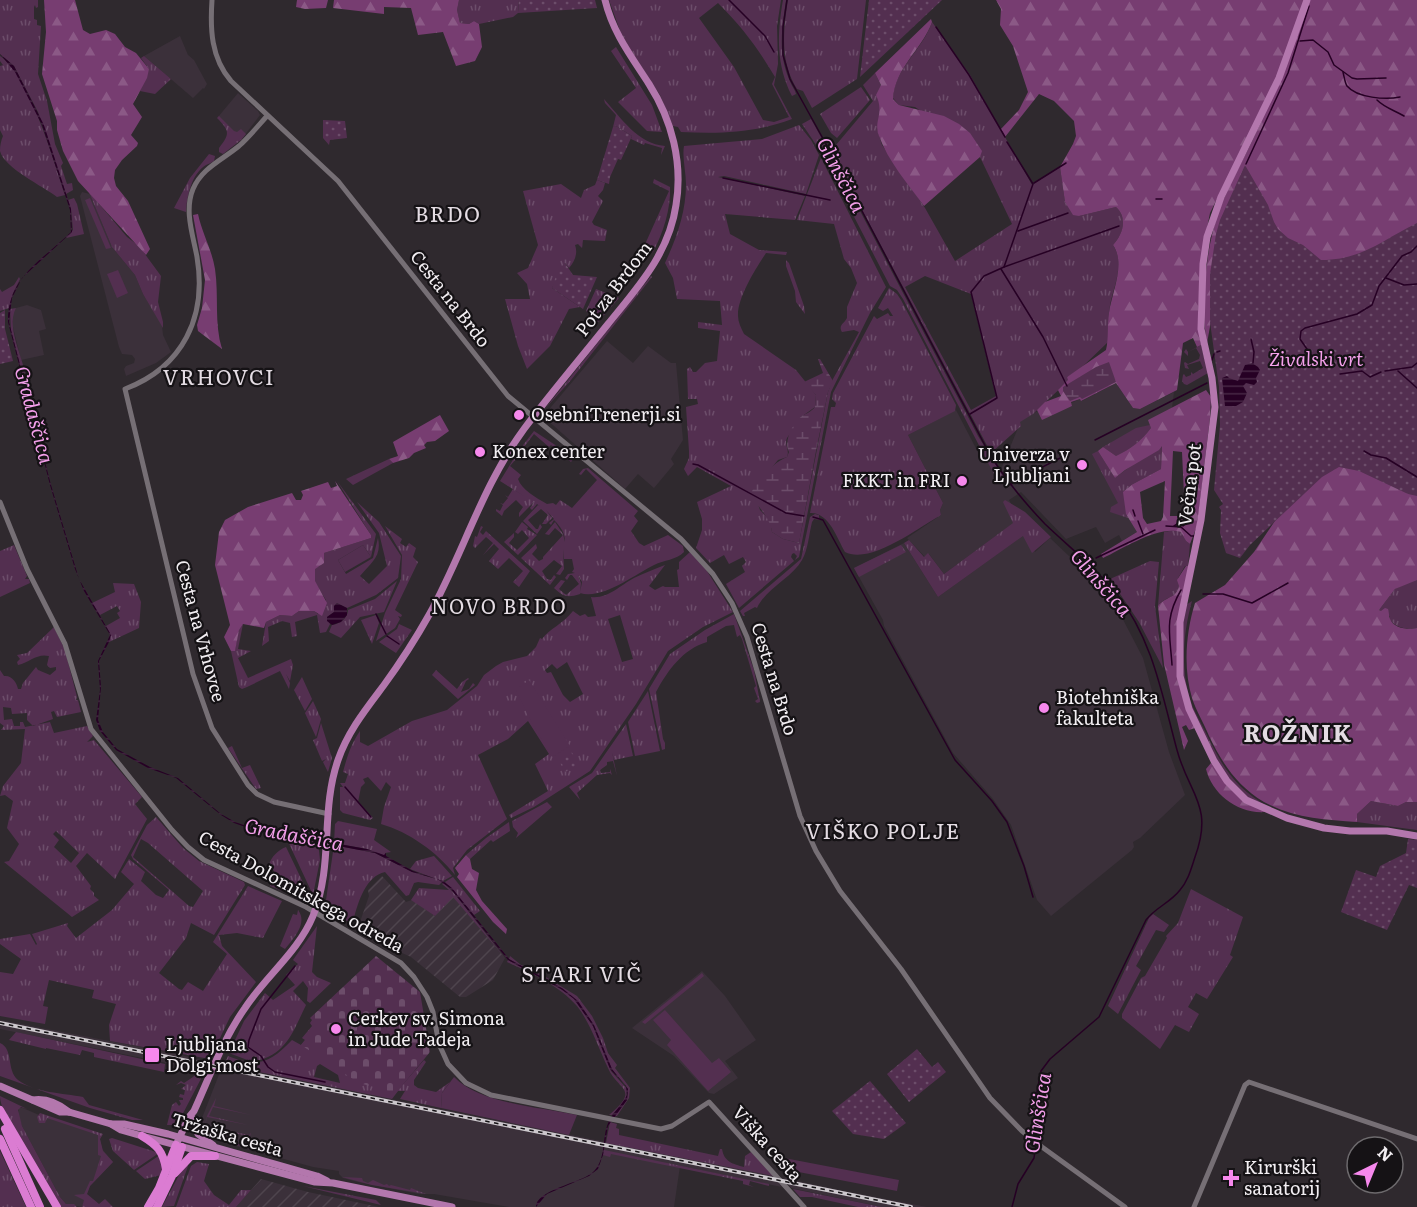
<svg xmlns="http://www.w3.org/2000/svg" width="1417" height="1207" viewBox="0 0 1417 1207" font-family="Literata,serif">
	<style>
		.built { fill: #3b303a }
		.industrial { fill: url(#industrial-furrows) }
		.grass { fill: url(#grass-tufts); fill-rule: evenodd }
		.forest { fill: url(#forest-firs); fill-rule: evenodd }
		.wetland { fill: url(#wetland-marsh) }
		.cemetery { fill: url(#cemetery-stones) }
		.park { fill: url(#park-dots) }
		.garden { fill: #532f50 }
		.water { fill: url(#water-rules) }
		.lines { fill: none; stroke-linecap: round; stroke-linejoin: round }
		.stream { stroke: #260024; stroke-width: 1.5 }
		.minor { stroke: #766f75; stroke-width: 5 }
		.major { stroke: #b377ad; stroke-width: 7 }
		.highway { stroke: #db7cd2; stroke-width: 8 }
		.rail-casing { stroke: #ccc7cc; stroke-width: 4 }
		.rail { stroke: #151215; stroke-width: 1.5; stroke-dasharray: 4.5; stroke-linecap: butt }
		.poi-dot { fill: #f688ec; stroke: #151215; stroke-width: 2 }
		.labels { text-anchor: middle; stroke-width: 4.5; stroke-linejoin: round; paint-order: stroke }
		.street-label { font-size: 18px; fill: #f2eef2; stroke: #151215 }
		.park-label { font-size: 18px; font-style: italic; fill: #f5a1ec; stroke: #151215 }
		.poi-label { font-size: 18px; fill: #f2eef2; stroke: #151215; text-anchor: start }
		.water-label { font-size: 20px; font-style: italic; fill: #f29ee9; stroke: #151215 }
		.neighbourhood-label { font-size: 20px; letter-spacing: 1.5px; fill: #e4dce3; stroke: #151215 }
		.quarter-label { font-size: 21px; letter-spacing: 1.5px; fill: #e4dce3; stroke: #151215 }
		.district-label { font-size: 24px; font-weight: bold; letter-spacing: 1.5px; fill: #e4dce3; stroke: #151215 }
	</style>
	<defs>
		<pattern id="industrial-furrows" width="10" height="10" patternUnits="userSpaceOnUse" patternTransform="scale(1.5)"><rect width="10" height="10" fill="#3b303a"/><path d="M-1 1l2-2M0 10L10 0M9 11l2-2" fill="none" stroke="#4e444d"/></pattern>
		<pattern id="grass-tufts" width="24" height="20" patternUnits="userSpaceOnUse" patternTransform="scale(1.5)"><rect width="24" height="20" fill="#532f50"/><path d="M3 7l-1-3M5 7V3M7 7l1-3M15 17l-1-3M17 17v-4M19 17l1-3" fill="none" stroke="#6c4d6a"/></pattern>
		<pattern id="forest-firs" width="22" height="20" patternUnits="userSpaceOnUse" patternTransform="scale(1.5)"><rect width="22" height="20" fill="#773d71"/><path d="M5 1l3.5 6h-7zM16 11l3.5 6h-7z" fill="#8b5986"/></pattern>
		<pattern id="wetland-marsh" width="20" height="14" patternUnits="userSpaceOnUse" patternTransform="scale(1.5)"><rect width="20" height="14" fill="#532f50"/><path d="M1 5h8M5 5V1M11 12h8M15 12V8" fill="none" stroke="#6c4d6a"/></pattern>
		<pattern id="cemetery-stones" width="16" height="16" patternUnits="userSpaceOnUse" patternTransform="scale(1.5)"><rect width="16" height="16" fill="#532f50"/><path d="M2 7V4a2 2 0 0 1 4 0v3zM10 15v-3a2 2 0 0 1 4 0v3z" fill="#6c4d6a"/></pattern>
		<pattern id="park-dots" width="8" height="8" patternUnits="userSpaceOnUse" patternTransform="scale(1.5)"><rect width="8" height="8" fill="#532f50"/><path d="M2 2h.1M6 6h.1" fill="none" stroke="#6c4d6a" stroke-width="1.8" stroke-linecap="round"/></pattern>
		<pattern id="water-rules" width="6" height="5" patternUnits="userSpaceOnUse" patternTransform="scale(1.5)"><rect width="6" height="5" fill="#260024"/><path d="M0 2.5h6" fill="none" stroke="#462644"/></pattern>
	</defs>
	<rect width="100%" height="100%" fill="#2f292e"/>
	<g class="built">
		<path d="M 180,36 L 188,55 L 194,60 L 207,84 L 204,89 L 203,88 L 193,98 L 144,56 Z"/>
		<path d="M 238,93 L 258,111 L 260,115 L 241,140 L 218,117 Z"/>
		<path d="M 82,192 L 90,194 L 112,247 L 135,275 L 143,294 L 162,325 L 163,335 L 171,352 L 156,363 L 126,376 L 124,369 L 126,366 L 134,363 L 135,359 L 132,355 L 122,354 L 119,347 L 80,196 Z"/>
		<path d="M 27,305 L 41,310 L 46,329 L 39,331 L 44,355 L 21,360 L 13,327 L 13,313 L 16,308 Z"/>
		<path d="M 607,341 L 633,363 L 648,346 L 671,363 L 676,363 L 683,440 L 671,459 L 674,464 L 654,488 L 638,474 L 625,489 L 545,418 L 551,407 Z"/>
		<path d="M 1116,383 L 1133,408 L 1140,409 L 1174,392 L 1172,408 L 1162,443 L 1133,484 L 1137,532 L 1122,541 L 1119,535 L 1105,543 L 1096,527 L 1066,539 L 1021,492 L 1009,500 L 1019,519 L 944,574 L 929,554 L 925,557 L 907,538 L 941,515 L 940,510 L 943,503 L 908,435 L 956,410 L 982,460 L 986,458 L 997,479 L 1018,428 L 1017,421 L 1038,411 L 1066,408 L 1072,406 L 1071,403 L 1080,399 L 1082,401 Z"/>
		<path d="M 1024,535 L 1035,552 L 1050,538 L 1089,575 L 1117,608 L 1143,658 L 1169,752 L 1185,795 L 1140,838 L 1133,842 L 1134,847 L 1132,850 L 1051,916 L 1037,900 L 1011,825 L 993,799 L 953,753 L 884,626 L 883,620 L 854,568 L 904,543 L 938,597 Z"/>
		<path d="M 702,971 L 725,996 L 756,1040 L 725,1061 L 738,1078 L 714,1094 L 709,1093 L 674,1056 L 632,1028 Z"/>
		<path d="M 0,1020 L 177,1054 L 230,1067 L 770,1175 L 774,1176 L 782,1187 L 680,1166 L 674,1207 L 509,1207 L 434,1194 L 419,1194 L 358,1182 L 343,1178 L 339,1174 L 339,1171 L 313,1167 L 229,1144 L 207,1134 L 203,1127 L 202,1118 L 220,1072 L 197,1067 L 196,1069 L 0,1029 Z"/>
		<path d="M 19,1108 L 23,1108 L 39,1115 L 103,1134 L 100,1139 L 102,1149 L 113,1162 L 90,1186 L 82,1207 L 66,1204 L 60,1197 L 22,1126 L 18,1114 Z"/>
		<path d="M 784,1178 L 838,1190 L 927,1207 L 882,1207 L 791,1188 Z"/>
	</g>
	<g class="industrial">
		<path d="M 382,876 L 406,902 L 412,900 L 435,916 L 453,896 L 505,958 L 493,980 L 466,997 L 460,997 L 411,957 L 365,936 L 360,922 L 369,896 L 368,890 Z"/>
		<path d="M 261,1179 L 308,1192 L 379,1207 L 236,1207 Z"/>
	</g>
	<g class="grass">
		<path d="M 0,0 L 38,0 L 38,7 L 36,8 L 35,5 L 34,7 L 34,19 L 37,20 L 37,25 L 41,26 L 38,74 L 47,101 L 55,144 L 63,163 L 61,166 L 67,184 L 72,183 L 73,190 L 66,194 L 38,112 L 14,66 L 0,54 Z"/>
		<path d="M 459,0 L 519,0 L 518,13 L 513,17 L 479,24 L 474,21 L 469,24 L 460,23 L 457,10 Z"/>
		<path d="M 609,0 L 781,0 L 777,26 L 778,64 L 774,85 L 792,119 C 754,133 721,134 681,132 L 678,127 L 673,126 L 660,95 L 623,39 ZM 718,3 C 743,28 757,47 775,77 L 772,84 L 789,117 L 774,122 L 763,120 L 734,67 L 699,18 Z"/>
		<path d="M 783,0 L 786,0 C 781,34 777,60 795,91 L 796,94 L 792,96 C 776,65 777,34 783,0 Z"/>
		<path d="M 788,0 L 866,0 L 857,79 L 812,108 L 803,91 L 797,89 C 780,61 783,32 788,0 Z"/>
		<path d="M 932,22 L 970,75 L 1032,185 L 1060,167 L 1065,202 L 1079,216 L 1116,207 C 1128,218 1123,234 1113,245 C 1125,263 1114,286 1110,305 C 1108,317 1108,330 1108,342 L 1080,369 L 1067,377 L 1069,380 L 1033,414 L 1020,422 L 1021,426 L 991,453 L 830,149 L 836,145 L 873,101 L 863,85 L 875,73 L 881,85 L 881,107 L 877,129 L 882,145 L 925,208 L 955,261 L 1012,224 L 980,157 L 981,151 L 915,107 L 899,105 L 893,98 C 895,67 923,50 932,22 ZM 925,276 L 971,294 L 996,396 L 971,410 L 905,287 Z"/>
		<path d="M 616,47 L 652,105 L 662,132 L 647,131 L 618,102 L 636,88 L 611,51 Z"/>
		<path d="M 0,56 C 29,74 54,162 65,195 L 57,197 C 43,186 4,168 0,151 C 0,145 1,141 3,136 L 0,130 L 0,66 L 3,65 L 0,61 Z"/>
		<path d="M 144,56 L 171,79 L 155,94 L 140,91 L 149,69 L 141,58 Z"/>
		<path d="M 861,87 L 870,100 L 837,138 L 831,133 L 820,114 Z"/>
		<path d="M 604,99 C 621,118 638,144 665,146 L 661,155 L 662,148 L 645,143 L 644,145 L 631,139 L 632,136 L 616,126 L 613,127 L 616,115 L 605,103 Z"/>
		<path d="M 219,116 L 234,131 L 237,132 L 241,129 L 246,134 L 241,140 L 223,154 L 219,152 L 219,148 C 230,134 230,131 217,118 Z"/>
		<path d="M 811,119 L 827,148 L 821,152 L 802,124 Z"/>
		<path d="M 799,125 L 811,140 L 819,155 L 806,194 L 724,176 L 718,177 L 805,196 L 795,220 L 725,214 L 730,234 L 759,250 L 787,252 L 786,255 L 766,253 C 756,268 737,298 738,316 C 738,322 741,328 744,334 L 796,370 L 816,395 L 815,407 L 801,417 L 787,438 C 784,445 790,450 787,457 L 778,460 L 753,490 L 760,510 L 770,520 L 772,532 L 783,539 L 799,543 L 828,392 L 833,379 L 859,332 L 854,330 L 842,332 C 838,325 844,324 847,318 L 847,307 L 857,283 L 851,268 L 844,259 L 834,224 L 797,220 L 821,158 L 886,287 L 870,313 L 831,392 L 799,557 L 795,560 L 797,556 L 794,553 L 792,554 L 791,557 L 794,561 L 739,608 L 726,584 L 745,572 L 742,566 L 746,562 L 743,557 L 729,564 L 724,555 L 710,563 L 696,548 L 702,530 L 702,519 L 697,502 L 731,486 L 697,467 L 688,476 L 684,469 L 689,458 L 689,451 L 686,407 L 698,404 L 697,399 L 688,399 L 687,369 L 690,367 L 693,372 L 696,372 L 705,363 L 717,361 L 720,331 L 698,328 L 698,322 L 722,325 L 720,301 L 677,299 L 673,278 L 665,263 C 677,237 686,212 686,184 C 686,172 682,157 684,146 L 762,139 Z"/>
		<path d="M 828,150 L 978,436 L 1002,475 L 997,480 L 903,299 L 897,290 L 890,286 L 822,155 Z"/>
		<path d="M 209,154 L 215,156 L 214,161 C 211,163 208,164 206,165 C 191,174 187,197 186,212 L 174,208 L 190,178 Z"/>
		<path d="M 654,179 L 670,187 C 671,209 663,233 653,252 L 648,254 L 642,251 L 669,191 L 653,183 Z"/>
		<path d="M 597,180 L 605,183 L 603,190 L 598,196 L 603,201 L 592,222 L 594,225 L 607,230 L 605,241 L 583,240 L 582,248 L 578,244 L 575,245 C 578,253 575,261 569,268 L 565,263 L 552,288 L 580,307 L 569,309 L 550,346 L 527,369 L 518,346 L 505,299 L 530,299 L 527,284 L 517,273 L 528,268 L 538,245 L 523,191 L 561,184 L 581,198 L 584,190 L 595,185 Z"/>
		<path d="M 89,192 L 127,237 L 139,246 L 161,276 L 158,302 L 163,322 L 163,328 L 143,294 L 135,275 L 112,247 Z"/>
		<path d="M 74,198 L 77,204 L 84,234 L 66,238 L 73,230 L 71,209 L 68,200 Z"/>
		<path d="M 786,260 L 789,263 L 804,306 L 805,314 L 796,302 L 795,291 L 786,266 Z"/>
		<path d="M 651,276 L 652,277 L 571,380 L 544,410 Z"/>
		<path d="M 19,277 L 20,279 L 13,293 L 9,308 L 0,311 L 0,289 L 2,292 L 14,285 Z"/>
		<path d="M 889,288 L 897,294 L 901,300 L 956,405 L 955,411 L 908,435 L 943,503 L 940,510 L 941,515 C 919,527 871,565 845,552 C 837,538 829,512 810,513 L 831,407 L 835,407 L 836,403 L 832,399 L 833,393 L 874,316 L 877,319 L 888,313 L 890,316 L 893,316 L 888,308 L 883,311 L 878,308 Z"/>
		<path d="M 596,289 L 619,298 L 598,322 L 593,319 L 594,318 L 586,311 Z"/>
		<path d="M 16,308 C 4,330 29,365 26,387 L 11,331 L 10,309 Z"/>
		<path d="M 1201,345 L 1208,373 L 1187,385 L 1184,384 L 1182,381 L 1183,375 L 1184,374 L 1186,377 L 1191,375 L 1191,372 L 1193,374 L 1203,368 L 1200,361 L 1187,365 L 1189,369 L 1185,368 L 1184,363 L 1185,362 L 1188,364 L 1199,359 L 1200,355 L 1196,348 L 1188,352 L 1188,356 L 1184,352 L 1186,349 L 1188,352 Z"/>
		<path d="M 1150,425 L 1151,428 C 1141,441 1131,449 1116,456 L 1103,447 L 1136,428 Z"/>
		<path d="M 534,431 C 547,440 561,448 574,458 L 571,462 L 551,445 L 549,447 L 534,434 L 524,447 L 526,449 L 523,452 L 520,449 Z"/>
		<path d="M 1162,443 L 1161,469 L 1133,484 L 1126,514 L 1128,518 L 1110,512 L 1111,507 L 1118,503 L 1092,454 L 1098,451 L 1115,478 Z"/>
		<path d="M 519,450 L 522,452 L 510,466 L 521,475 L 518,479 C 521,489 536,498 547,504 L 553,503 L 556,505 L 560,500 L 572,508 L 597,480 L 586,469 L 581,475 L 579,474 L 583,469 L 588,468 L 638,511 L 634,516 L 638,521 L 631,531 L 639,543 L 644,546 L 668,535 L 683,546 L 684,552 C 676,560 664,560 654,565 C 634,575 602,600 580,593 L 582,582 L 578,575 L 581,583 L 580,594 C 567,598 564,597 554,588 L 561,580 L 565,581 L 559,589 L 566,595 L 579,584 L 572,575 L 570,575 L 567,580 L 565,578 L 568,574 L 575,573 L 572,572 L 574,569 L 572,559 L 564,559 L 563,549 L 564,569 L 560,575 L 556,574 L 562,566 L 554,560 L 542,571 L 547,579 L 551,580 L 554,575 L 556,577 L 550,585 L 521,558 L 536,544 L 537,548 L 532,554 L 539,561 L 543,559 L 543,557 L 563,535 L 555,528 L 549,535 L 545,534 L 555,522 L 563,534 L 565,542 C 565,533 561,527 554,520 L 551,525 L 549,523 L 554,519 L 546,510 L 552,518 L 546,524 L 542,524 L 548,515 L 541,509 L 528,520 L 536,529 L 538,529 L 540,524 L 542,527 L 537,534 L 523,521 L 538,505 L 541,507 L 537,504 L 532,510 L 530,508 L 534,502 L 519,517 L 519,513 L 523,507 L 516,500 L 504,511 L 502,516 L 496,511 L 496,509 L 500,511 L 503,505 L 500,503 L 503,504 L 508,498 L 505,495 L 508,497 L 513,489 L 527,498 L 500,481 Z"/>
		<path d="M 389,459 L 393,463 L 353,485 L 346,479 Z"/>
		<path d="M 337,481 L 376,534 L 371,557 L 363,545 L 338,560 L 346,574 L 373,558 L 378,538 C 382,557 371,562 360,576 L 369,584 L 387,566 L 379,533 L 357,502 L 379,522 L 401,556 L 398,578 L 376,595 L 347,608 L 337,603 L 334,606 L 334,612 L 327,617 L 330,624 L 326,632 L 320,633 L 317,615 L 295,622 L 297,636 L 292,637 L 290,623 L 282,621 L 268,627 L 269,641 L 262,646 L 266,622 L 280,615 L 292,616 L 299,611 L 314,611 L 318,614 L 326,600 L 314,581 L 315,568 L 320,566 L 324,553 L 371,538 L 371,535 Z"/>
		<path d="M 1005,500 L 1025,512 L 1051,537 L 1032,553 L 1023,536 L 938,597 L 904,543 L 909,540 L 924,557 L 928,553 L 944,574 L 1013,523 L 1003,502 Z"/>
		<path d="M 815,514 L 819,515 L 819,518 L 821,520 L 814,519 L 812,522 C 809,534 808,550 802,560 C 792,578 766,588 757,608 L 755,607 L 744,613 L 745,616 L 743,616 L 740,611 L 801,559 L 810,517 Z"/>
		<path d="M 522,522 L 528,527 L 527,529 L 537,535 L 518,555 L 504,542 L 514,533 L 514,537 L 509,543 L 517,550 L 529,538 L 522,530 L 518,534 L 515,532 Z"/>
		<path d="M 385,526 L 402,539 L 400,543 L 406,547 L 409,543 L 416,548 L 413,557 L 418,562 L 395,610 L 402,615 L 401,617 L 398,616 L 400,619 L 395,628 L 376,641 L 385,613 L 401,579 L 402,555 Z"/>
		<path d="M 481,526 L 483,527 L 480,532 L 483,535 L 486,531 L 530,571 L 519,587 L 513,582 L 523,571 L 509,558 L 498,569 L 489,561 L 499,549 L 494,544 L 483,555 L 493,543 L 486,537 L 475,548 L 473,546 L 475,536 L 477,537 Z"/>
		<path d="M 1175,530 L 1182,532 L 1186,541 L 1190,544 L 1188,566 L 1185,566 L 1178,578 L 1178,592 C 1172,598 1163,598 1158,606 L 1164,532 Z"/>
		<path d="M 14,545 L 27,576 L 25,579 L 29,579 L 30,583 L 0,597 L 0,551 Z"/>
		<path d="M 901,545 L 906,552 L 859,577 L 854,568 Z"/>
		<path d="M 690,552 L 705,568 L 733,612 L 703,627 L 668,651 L 636,704 L 590,771 L 534,807 L 511,818 L 509,815 L 548,791 L 535,764 L 549,754 L 528,721 L 508,739 L 478,755 L 507,819 L 467,850 L 453,868 L 455,875 C 437,852 409,832 381,824 L 384,807 L 391,787 L 386,782 L 381,791 L 368,777 L 363,779 L 365,783 L 361,787 L 358,802 L 373,818 L 370,820 L 343,813 L 340,810 L 340,787 L 343,787 L 340,783 L 345,783 L 348,774 L 343,772 C 347,757 351,744 360,731 L 360,742 L 368,746 L 412,721 L 447,710 L 477,686 L 484,675 L 496,666 L 503,662 L 527,656 L 536,647 L 540,638 L 542,639 C 550,628 562,625 573,611 L 580,616 L 585,614 L 588,617 L 596,616 L 591,597 C 608,599 619,586 634,578 C 644,573 655,569 665,565 L 649,586 L 655,590 L 663,586 L 665,587 L 679,587 L 677,570 L 679,569 L 679,562 ZM 620,615 L 633,659 L 622,662 L 608,619 ZM 567,662 L 583,694 L 570,702 L 563,695 L 551,672 L 547,673 L 545,670 L 552,664 L 557,669 Z"/>
		<path d="M 1150,561 L 1159,562 L 1155,606 L 1163,668 L 1139,622 L 1110,579 Z"/>
		<path d="M 1414,579 L 1417,580 L 1417,628 C 1407,630 1397,628 1390,620 L 1390,616 L 1379,610 L 1395,589 Z"/>
		<path d="M 397,581 L 384,612 L 360,617 L 341,638 L 329,632 L 332,625 C 340,624 348,618 348,610 L 375,599 Z"/>
		<path d="M 113,583 L 134,584 L 141,602 L 139,628 L 109,642 L 110,633 L 106,626 L 120,618 L 117,613 L 120,611 L 117,606 L 100,615 L 92,603 L 115,592 Z"/>
		<path d="M 1192,601 C 1183,633 1180,670 1191,702 C 1195,714 1202,724 1207,735 C 1223,768 1236,789 1269,807 L 1250,800 L 1223,772 L 1188,703 L 1182,679 L 1183,619 L 1186,605 Z"/>
		<path d="M 734,614 L 754,670 L 760,702 L 757,703 L 755,701 L 758,699 L 754,688 L 756,686 L 742,639 L 740,635 L 737,637 L 734,625 L 726,626 L 707,637 L 707,642 C 683,649 668,670 656,692 L 663,739 L 665,743 L 665,749 L 662,750 L 649,689 L 670,654 L 705,630 Z"/>
		<path d="M 376,615 L 379,623 L 372,644 L 361,620 Z"/>
		<path d="M 243,624 L 238,649 L 251,651 L 238,658 L 248,678 L 291,659 L 293,665 L 290,681 L 286,674 L 290,683 L 289,689 L 280,671 L 247,687 L 242,689 L 239,687 L 231,651 L 235,650 L 239,629 Z"/>
		<path d="M 399,624 L 412,630 L 396,653 L 379,642 L 397,629 Z"/>
		<path d="M 54,627 L 65,650 L 77,697 L 76,700 L 78,700 L 81,712 L 57,717 L 54,711 L 51,712 L 53,719 L 33,726 L 27,720 L 27,713 L 12,714 L 11,708 L 3,707 L 4,720 L 12,719 L 14,726 L 20,726 L 20,722 L 23,722 L 25,727 L 50,722 L 54,733 L 87,726 L 93,736 L 87,742 L 94,740 L 142,797 L 135,804 L 147,819 L 115,879 L 87,853 L 76,866 L 91,886 L 90,889 L 94,893 L 94,896 L 99,900 L 72,917 L 4,862 L 9,861 L 19,844 L 7,828 L 13,801 L 5,795 L 0,796 L 3,786 L 21,763 L 25,729 L 1,730 L 4,726 L 0,723 L 0,670 L 4,676 C 12,675 17,683 18,689 L 21,689 L 23,683 L 36,667 L 38,670 L 50,675 L 56,670 L 56,667 L 50,668 L 47,665 L 49,656 C 37,653 30,662 18,665 L 17,662 L 20,659 L 17,655 L 27,653 ZM 56,831 L 79,853 L 71,863 L 54,847 L 59,840 L 53,834 Z"/>
		<path d="M 436,670 L 457,689 L 462,682 L 468,678 L 469,679 L 466,681 L 461,692 L 469,689 L 473,683 L 475,685 L 458,699 L 432,675 Z"/>
		<path d="M 302,677 L 312,699 L 305,711 L 294,690 Z"/>
		<path d="M 648,691 L 660,751 L 635,756 L 628,722 Z"/>
		<path d="M 313,701 L 321,719 L 316,737 L 305,713 Z"/>
		<path d="M 321,723 L 332,758 L 328,772 L 323,762 L 326,759 L 322,761 L 313,740 L 317,738 Z"/>
		<path d="M 626,724 L 633,756 L 614,760 L 612,752 L 617,776 L 613,761 L 607,762 L 607,765 L 600,770 L 601,773 L 610,772 L 610,769 L 612,775 L 610,773 L 597,775 L 577,793 L 580,800 L 569,787 L 592,773 Z"/>
		<path d="M 232,746 L 242,768 L 250,765 L 261,788 L 256,789 L 228,748 Z"/>
		<path d="M 1371,801 L 1398,806 L 1406,802 L 1417,802 L 1417,830 L 1357,822 L 1357,814 Z"/>
		<path d="M 547,802 L 552,807 L 516,838 L 518,833 L 513,827 L 512,821 Z"/>
		<path d="M 156,817 L 183,848 L 199,861 L 244,882 L 245,885 L 214,935 L 191,923 L 186,938 L 159,973 L 179,989 L 182,990 L 188,982 L 203,991 L 227,954 L 213,942 L 248,886 L 282,901 L 263,938 L 237,933 L 219,935 L 222,946 L 256,982 L 230,1017 L 210,1059 L 110,1041 L 109,1025 L 116,1004 L 92,998 L 94,990 L 49,980 L 43,1006 L 48,1007 L 45,1024 L 0,1016 L 0,972 L 13,974 L 21,959 L 0,944 L 0,939 L 30,934 L 36,945 L 37,944 L 32,934 L 68,923 L 67,926 L 76,938 L 112,910 L 134,884 L 121,872 L 129,859 L 145,872 L 141,881 L 156,895 L 163,898 L 169,890 L 133,859 L 131,855 L 147,825 ZM 141,839 L 148,843 L 203,891 L 193,907 L 189,906 L 133,857 Z"/>
		<path d="M 338,821 L 377,829 L 374,840 L 391,852 L 385,853 L 385,856 L 367,849 L 334,843 L 335,824 Z"/>
		<path d="M 509,822 L 510,831 L 493,842 L 491,840 L 470,859 L 466,855 L 486,838 Z"/>
		<path d="M 285,835 L 318,842 L 320,860 L 313,895 Z"/>
		<path d="M 334,845 L 375,853 L 412,872 L 436,879 L 410,869 L 416,861 L 434,856 L 452,876 L 443,881 L 439,880 L 442,882 L 439,885 L 418,882 L 414,883 L 409,895 L 406,896 L 385,872 C 366,876 358,902 354,918 L 352,918 L 351,921 L 353,922 L 350,923 L 325,907 Z"/>
		<path d="M 286,847 L 308,893 L 307,898 L 300,898 L 270,886 L 274,871 L 269,865 C 271,857 278,850 286,847 Z"/>
		<path d="M 453,877 L 480,911 L 474,915 L 445,882 Z"/>
		<path d="M 444,883 L 454,893 L 505,958 L 453,897 L 435,916 L 411,900 L 419,888 L 449,890 L 442,884 Z"/>
		<path d="M 1191,889 L 1243,917 L 1230,955 L 1233,957 L 1207,999 L 1196,993 L 1188,1007 L 1199,1014 L 1189,1032 L 1175,1025 L 1160,1049 L 1122,1018 L 1122,1014 L 1141,978 L 1145,976 L 1167,938 L 1166,936 L 1178,923 Z"/>
		<path d="M 298,910 C 308,923 294,938 285,949 L 280,946 L 293,914 L 297,915 Z"/>
		<path d="M 1153,914 L 1169,925 L 1164,932 L 1156,930 L 1136,966 L 1141,970 L 1118,1014 L 1108,1006 L 1149,918 Z"/>
		<path d="M 317,926 L 312,972 L 317,977 L 331,983 L 310,1003 L 307,1001 L 308,988 L 303,981 L 293,991 L 306,1005 C 294,1029 287,1055 255,1061 L 256,1058 L 252,1058 L 253,1061 L 250,1061 L 229,1053 L 244,1021 L 265,993 L 273,1000 L 295,985 L 286,975 L 298,964 L 293,960 Z"/>
		<path d="M 510,956 L 521,965 L 531,968 L 577,996 L 592,1016 L 603,1038 L 608,1053 L 617,1065 L 615,1068 L 630,1088 L 629,1098 L 617,1116 L 614,1116 L 627,1100 L 628,1089 C 624,1081 615,1076 611,1067 C 604,1053 601,1038 593,1024 C 573,989 548,980 514,962 L 509,959 Z"/>
		<path d="M 508,960 L 566,992 L 574,999 L 593,1026 L 611,1071 L 627,1089 L 626,1100 L 612,1115 L 609,1115 C 641,1088 618,1091 608,1068 C 598,1047 591,1024 577,1006 C 560,986 530,972 507,962 Z"/>
		<path d="M 16,1032 L 165,1064 L 164,1072 L 94,1057 L 94,1053 L 82,1050 L 80,1055 L 46,1048 L 46,1049 L 9,1040 Z"/>
		<path d="M 306,1039 L 398,1090 L 424,1060 L 426,1062 L 414,1080 L 414,1085 L 418,1088 L 436,1092 L 450,1082 L 442,1093 L 441,1108 L 400,1099 L 405,1091 L 398,1091 L 392,1099 L 224,1065 L 228,1056 C 258,1068 270,1063 292,1040 L 301,1045 ZM 320,1064 L 338,1075 L 340,1083 L 314,1077 L 317,1066 Z"/>
		<path d="M 0,1043 C 14,1049 6,1070 18,1080 C 35,1093 63,1093 83,1097 L 89,1105 L 143,1120 L 132,1120 L 90,1108 L 0,1076 Z"/>
		<path d="M 199,1070 L 205,1071 L 179,1121 L 174,1125 L 167,1125 L 172,1105 L 176,1102 L 179,1106 L 181,1104 L 179,1100 L 183,1100 L 183,1098 L 179,1097 L 180,1094 L 184,1095 L 185,1090 L 181,1089 L 186,1085 L 181,1083 L 176,1085 L 181,1081 L 184,1083 L 193,1077 Z"/>
		<path d="M 0,1096 L 27,1109 L 21,1107 L 18,1110 L 22,1126 L 60,1197 L 66,1204 L 74,1204 L 77,1207 L 60,1207 C 46,1184 0,1118 0,1096 Z"/>
		<path d="M 216,1098 L 214,1106 L 251,1115 L 213,1107 L 209,1116 L 248,1125 L 207,1117 L 205,1126 L 249,1135 L 251,1133 L 249,1139 L 249,1136 L 217,1130 L 215,1135 L 234,1139 L 234,1143 L 248,1146 L 249,1143 L 250,1149 L 216,1139 L 204,1130 L 207,1116 Z"/>
		<path d="M 40,1113 L 103,1134 L 100,1139 L 103,1151 L 113,1162 L 90,1186 L 87,1194 L 99,1204 L 105,1199 L 113,1207 L 82,1207 L 84,1200 L 74,1195 L 84,1194 L 90,1181 L 93,1181 L 101,1156 L 98,1155 L 98,1135 L 47,1118 L 45,1123 L 39,1123 L 37,1117 Z"/>
		<path d="M 610,1122 L 617,1124 L 616,1128 L 619,1129 L 619,1135 L 718,1156 L 720,1149 L 722,1149 C 724,1162 733,1164 744,1167 L 745,1156 L 751,1152 L 774,1176 L 606,1143 Z"/>
		<path d="M 112,1138 L 159,1153 L 134,1170 L 113,1151 L 109,1139 Z"/>
		<path d="M 604,1150 L 769,1184 L 769,1186 L 750,1181 L 749,1185 L 754,1187 L 743,1184 L 743,1181 L 611,1154 L 610,1157 L 603,1155 Z"/>
		<path d="M 0,1151 L 26,1207 L 0,1207 Z"/>
		<path d="M 160,1155 L 163,1165 L 161,1175 L 145,1179 L 136,1171 Z"/>
		<path d="M 186,1162 L 188,1166 L 174,1206 L 162,1207 Z"/>
		<path d="M 197,1162 L 209,1164 L 204,1181 L 214,1195 L 229,1205 L 241,1190 L 251,1190 L 236,1207 L 176,1207 L 191,1166 Z"/>
		<path d="M 342,1177 L 362,1178 L 363,1181 L 368,1183 L 373,1180 L 384,1185 L 387,1184 L 389,1186 L 391,1185 L 410,1190 L 411,1188 L 426,1194 L 372,1185 Z"/>
		<path d="M 303,1186 L 376,1200 L 381,1205 Z"/>
		<path d="M 793,1189 L 882,1207 L 858,1207 L 812,1197 L 800,1197 Z"/>
	</g>
	<g class="forest">
		<path d="M 44,0 L 75,0 L 83,30 L 90,34 L 106,30 L 115,34 L 125,47 L 136,53 L 149,69 L 147,78 L 133,104 L 142,117 L 131,135 L 138,143 L 137,146 L 122,160 L 115,170 L 114,178 L 116,186 L 128,201 L 150,249 L 146,255 L 78,181 L 63,151 L 57,130 L 57,121 L 42,74 L 46,32 Z"/>
		<path d="M 297,0 L 328,0 L 326,8 L 305,9 L 296,7 Z"/>
		<path d="M 334,0 L 459,0 L 457,10 L 460,23 L 469,24 L 474,21 L 479,24 L 482,47 L 475,61 L 456,66 L 443,32 L 418,35 L 411,8 L 384,7 L 384,14 L 333,8 Z"/>
		<path d="M 996,0 L 1305,0 L 1285,56 L 1270,92 L 1210,213 L 1202,253 L 1198,314 L 1201,345 L 1197,347 L 1193,338 L 1183,343 L 1177,390 L 1140,409 L 1133,408 L 1116,383 L 1081,401 L 1080,399 L 1071,402 L 1072,406 L 1042,420 L 1037,410 L 1045,402 L 1061,396 L 1058,390 L 1068,380 L 1067,377 L 1106,350 C 1109,338 1107,325 1109,313 C 1112,292 1126,264 1113,245 C 1123,234 1128,218 1116,207 L 1079,216 L 1073,215 L 1065,202 L 1060,167 L 1073,144 L 1076,136 L 1074,121 L 1054,101 L 1039,94 L 1005,137 L 1001,129 L 1019,110 L 1028,92 L 1013,46 L 1000,25 L 1001,9 Z"/>
		<path d="M 1309,0 L 1417,0 L 1417,580 L 1395,589 L 1379,610 L 1381,611 L 1385,608 L 1388,609 C 1389,613 1389,616 1390,619 C 1394,629 1409,630 1417,628 L 1417,802 L 1406,802 L 1398,806 L 1371,801 L 1357,814 L 1357,822 C 1325,820 1293,818 1264,802 C 1237,786 1222,763 1209,736 C 1204,723 1196,711 1192,698 C 1183,668 1186,632 1195,603 L 1225,585 L 1254,552 L 1283,509 L 1215,299 L 1207,343 C 1200,307 1206,246 1219,211 C 1230,181 1247,154 1260,124 C 1277,83 1292,41 1309,0 Z"/>
		<path d="M 931,19 L 932,22 C 922,50 895,67 893,99 L 899,105 L 944,116 L 959,124 L 970,133 L 982,151 L 980,157 L 924,206 C 908,184 888,161 879,136 C 873,121 885,114 876,95 L 881,85 L 875,73 Z"/>
		<path d="M 198,214 C 202,233 212,250 215,269 C 219,296 214,323 222,349 L 198,331 L 197,325 L 202,308 L 205,280 L 193,215 Z"/>
		<path d="M 1206,390 L 1211,397 L 1210,418 L 1197,526 L 1190,544 L 1186,541 L 1181,532 C 1159,525 1124,548 1103,558 L 1101,554 L 1137,532 L 1126,514 L 1123,492 L 1133,484 L 1161,469 L 1162,446 L 1159,450 L 1125,470 L 1115,478 L 1098,451 L 1103,447 L 1116,456 C 1131,449 1141,441 1151,428 L 1148,420 ZM 1173,451 L 1182,452 L 1185,516 L 1170,516 ZM 1165,481 L 1163,517 L 1161,521 L 1147,524 L 1143,518 L 1140,492 Z"/>
		<path d="M 440,415 L 449,431 L 435,441 L 427,442 L 424,445 L 426,448 L 414,453 L 409,458 L 393,463 L 389,459 L 398,456 L 393,442 Z"/>
		<path d="M 335,481 L 371,535 L 371,538 L 324,553 L 324,563 L 315,569 L 315,581 L 327,603 L 322,616 L 314,611 L 299,611 L 292,616 L 280,615 L 266,622 L 264,628 L 243,624 L 239,630 L 235,651 L 231,651 L 224,637 L 230,625 L 215,565 L 219,532 L 225,520 L 248,507 L 292,493 L 296,500 L 301,500 L 303,495 L 301,491 L 328,482 L 331,488 L 337,486 Z"/>
		<path d="M 1186,566 L 1190,566 L 1180,614 L 1178,678 L 1185,705 L 1195,728 L 1189,730 L 1186,725 L 1182,727 L 1188,741 L 1184,750 L 1164,664 L 1158,606 C 1165,596 1184,597 1177,580 Z"/>
		<path d="M 1211,763 L 1223,780 L 1265,812 C 1238,814 1212,794 1206,769 Z"/>
		<path d="M 466,855 L 470,859 L 472,869 L 479,873 L 476,890 L 482,901 L 507,929 L 506,934 L 493,922 L 457,877 L 459,874 L 455,868 Z"/>
	</g>
	<g class="wetland">
		<path d="M 818,359 L 820,359 L 833,381 L 828,392 L 816,451 L 799,543 L 783,539 L 772,532 C 770,516 757,508 751,493 C 758,479 774,462 787,457 L 789,452 C 783,441 793,423 802,416 C 807,413 811,412 815,407 L 816,395 L 804,382 L 823,373 Z"/>
		<path d="M 1109,362 L 1116,382 L 1082,399 L 1080,397 L 1070,401 L 1063,391 L 1063,387 L 1096,367 Z"/>
	</g>
	<path class="cemetery" d="M 376,956 L 420,992 L 430,1052 L 396,1093 L 359,1083 L 301,1045 L 305,1040 L 302,1038 L 312,1026 L 310,1023 L 312,1020 L 310,1018 Z"/>
	<g class="park">
		<path d="M 519,0 L 595,0 L 597,8 L 518,13 Z"/>
		<path d="M 869,0 L 942,0 L 860,77 Z"/>
		<path d="M 323,120 L 345,121 L 347,138 L 330,140 L 329,145 L 323,138 Z"/>
		<path d="M 616,126 L 632,136 L 621,160 L 618,159 L 610,177 L 609,184 L 597,180 L 613,127 Z"/>
		<path d="M 1245,165 L 1268,205 L 1274,222 L 1278,229 L 1288,238 L 1303,245 L 1321,260 C 1362,260 1382,240 1417,223 L 1417,496 L 1408,494 L 1359,471 L 1339,467 L 1322,477 L 1250,545 L 1240,558 L 1226,553 L 1220,533 L 1221,510 L 1219,507 L 1223,504 L 1214,490 L 1220,425 L 1219,387 L 1210,322 L 1210,274 L 1216,234 L 1220,220 Z"/>
		<path d="M 565,263 L 573,275 L 597,277 L 583,309 L 552,288 L 557,273 Z"/>
		<path d="M 5,310 L 5,329 L 13,361 L 0,364 L 0,313 Z"/>
		<path d="M 571,751 L 579,764 L 565,772 L 558,759 Z"/>
		<path d="M 1408,839 L 1417,840 L 1417,888 L 1409,885 L 1387,930 L 1341,912 L 1356,870 L 1376,877 L 1380,866 L 1406,853 Z"/>
		<path d="M 917,1049 L 932,1067 L 938,1062 L 946,1072 L 909,1102 L 887,1074 Z"/>
		<path d="M 870,1081 L 906,1123 L 884,1139 L 853,1134 L 832,1111 Z"/>
	</g>
	<g class="garden">
		<path d="M 90,198 L 111,248 L 106,249 L 85,200 Z"/>
		<path d="M 118,270 L 128,293 L 117,298 L 107,274 Z"/>
		<path d="M 363,545 L 371,557 L 345,572 L 338,560 Z"/>
		<path d="M 529,680 L 570,746 L 552,757 L 530,719 L 516,690 Z"/>
		<path d="M 702,973 L 704,976 L 645,1024 L 642,1022 Z"/>
		<path d="M 665,1010 L 712,1063 L 719,1058 L 731,1072 L 708,1091 L 667,1045 L 671,1040 L 653,1020 Z"/>
		<path d="M 454,1077 C 481,1104 539,1107 577,1115 L 569,1135 L 441,1108 L 442,1093 Z"/>
		<path d="M 779,1157 L 899,1180 L 897,1191 L 783,1169 L 785,1161 Z"/>
	</g>
	<g class="water">
		<path d="M 0,54 L 14,66 L 44,125 L 71,209 L 72,232 L 22,278 L 12,298 L 9,322 L 51,485 L 79,579 L 111,635 L 109,642 L 99,661 L 101,687 L 98,720 L 103,732 L 117,749 L 150,767 L 178,778 L 221,814 L 235,822 L 255,829 L 367,849 L 384,855 L 386,853 L 386,856 L 413,871 L 443,881 L 452,888 L 509,959 L 562,988 L 578,1001 L 594,1025 L 612,1069 L 628,1089 L 627,1100 L 608,1126 L 603,1155 L 598,1169 L 589,1176 L 547,1194 L 536,1207 C 535,1191 579,1183 592,1173 C 606,1161 602,1141 607,1126 C 610,1114 622,1106 627,1095 L 626,1086 L 610,1069 L 593,1026 L 574,999 L 561,989 L 508,960 L 450,888 L 437,879 L 412,872 L 375,853 L 254,830 L 234,823 L 221,815 L 176,778 L 148,768 L 116,750 L 100,731 L 96,720 L 100,690 L 98,661 L 110,635 L 84,591 L 75,569 L 50,485 L 8,322 C 7,277 43,260 71,232 L 70,210 L 42,125 L 15,72 Z"/>
		<path d="M 1252,363 L 1258,367 L 1260,370 L 1256,378 L 1257,382 L 1254,385 L 1246,383 L 1243,386 L 1247,393 L 1243,402 L 1236,406 L 1225,406 L 1222,378 L 1227,376 L 1229,378 L 1238,381 L 1245,365 Z"/>
		<path d="M 337,603 L 347,608 L 347,615 L 341,622 L 332,625 L 327,621 L 327,617 L 334,612 L 334,606 Z"/>
	</g>
	<g class="lines">
		<g class="stream">
			<path d="M 729,0 L 765,36 L 774,52"/>
			<path d="M 787,0 L 783,27 L 783,55 L 790,79 L 842,173 L 989,453 C 1005,479 1024,502 1045,524 C 1069,547 1096,568 1117,594 C 1153,640 1162,695 1177,750 C 1189,795 1214,805 1195,857 C 1191,869 1188,881 1180,890 C 1170,903 1156,907 1146,920 L 1099,1017 L 1050,1059 L 1041,1071 L 1037,1092 L 1036,1139"/>
			<path d="M 936,27 L 969,75 L 1005,137"/>
			<path d="M 1300,41 L 1313,40 L 1328,52 L 1334,65 L 1352,78 L 1357,79 L 1386,78"/>
			<path d="M 1343,72 C 1344,76 1345,83 1347,86 C 1357,98 1386,100 1400,97"/>
			<path d="M 1377,100 C 1385,108 1394,110 1404,116"/>
			<path d="M 1246,164 L 1288,73 L 1309,6"/>
			<path d="M 723,178 L 830,200"/>
			<path d="M 1034,183 L 1066,163"/>
			<path d="M 1156,199 L 1162,199"/>
			<path d="M 1018,231 L 1068,213"/>
			<path d="M 1004,267 L 1119,226"/>
			<path d="M 1001,269 L 1043,337 L 1067,386"/>
			<path d="M 1386,278 L 1404,285 L 1417,284"/>
			<path d="M 1251,339 L 1254,352 L 1253,363"/>
			<path d="M 1217,352 L 1220,351"/>
			<path d="M 1212,360 L 1214,354"/>
			<path d="M 1318,365 L 1300,339 L 1301,331 L 1305,328 L 1357,314 L 1372,305 L 1379,286 L 1402,256 L 1411,252 L 1417,246"/>
			<path d="M 1385,371 L 1412,367 L 1417,363"/>
			<path d="M 1398,371 L 1417,388"/>
			<path d="M 1340,374 L 1362,371 L 1370,377 L 1381,372"/>
			<path d="M 970,414 L 997,398 L 971,292 L 984,276 L 1004,267 L 1033,184 L 1007,142"/>
			<path d="M 1095,440 L 1207,383"/>
			<path d="M 1364,451 L 1371,455 L 1386,458 L 1417,477"/>
			<path d="M 693,464 L 698,465 L 786,513 L 804,516"/>
			<path d="M 1011,485 L 1013,482 L 1070,453"/>
			<path d="M 1133,510 L 1135,516"/>
			<path d="M 813,517 L 823,520 L 955,760 L 992,801 L 1007,822 L 1024,866 L 1033,897"/>
			<path d="M 1138,521 L 1143,534"/>
			<path d="M 1166,526 L 1181,527 L 1191,536 L 1194,536"/>
			<path d="M 1174,526 L 1179,523 L 1183,526 L 1187,522"/>
			<path d="M 1096,558 L 1155,530"/>
			<path d="M 1203,594 L 1223,594 L 1252,603 L 1288,583"/>
			<path d="M 376,614 L 386,634"/>
			<path d="M 387,636 L 399,644"/>
			<path d="M 1172,665 C 1170,634 1164,619 1181,590"/>
			<path d="M 345,787 L 371,817"/>
			<path d="M 295,966 L 261,1009 L 249,1040 L 248,1047 L 261,1056 L 268,1067 L 275,1072 L 325,1082"/>
			<path d="M 1012,1207 L 1018,1184 L 1034,1158 L 1036,1144"/>
		</g>
		<g class="minor">
			<path d="M 212,0 C 210,29 211,58 231,81 L 338,181 L 508,396 L 681,539 L 713,574 L 732,603 L 747,637 L 800,816 L 816,851 L 840,891 L 901,969 L 990,1098 L 1022,1131 L 1042,1147 L 1125,1207"/>
			<path d="M 267,116 C 258,126 249,137 239,146 C 222,160 202,168 193,189 C 184,211 193,235 197,257 C 207,317 183,367 125,389 L 193,674 L 212,728 L 248,785 L 257,794 L 274,802 L 329,814"/>
			<path d="M 0,502 L 27,569 L 65,644 L 91,729 L 172,830 L 188,847 L 204,860 L 306,907 L 401,963 L 414,977 L 427,997 L 433,1012 L 439,1044 L 448,1064 L 466,1083 L 491,1095 L 661,1129 L 672,1126 L 709,1102 L 804,1207"/>
			<path d="M 1194,1207 L 1245,1085 L 1249,1082 L 1417,1139"/>
		</g>
		<g class="major">
			<path d="M 1307,0 L 1279,78 L 1221,197 L 1207,237 L 1203,264 L 1201,329 L 1212,378 L 1215,407 L 1201,520 L 1180,622 L 1180,676 L 1189,709 L 1214,761 L 1227,781 L 1246,800 L 1287,818 L 1324,828 L 1350,831 L 1387,831 L 1417,836"/>
			<path d="M 0,1086 L 60,1112 L 69,1112 L 111,1124 L 124,1124 L 168,1134 L 317,1176 L 327,1181"/>
			<path d="M 33,1100 C 46,1098 59,1104 69,1112"/>
			<path d="M 194,1119 L 198,1134 L 213,1145"/>
			<path d="M 111,1124 L 121,1130 L 142,1136 L 315,1182 L 333,1183 L 452,1207"/>
			<path d="M 176,1145 L 189,1117 L 194,1111 C 210,1076 223,1039 245,1008 C 266,976 298,952 313,916 C 334,864 320,812 338,760 C 348,731 366,709 384,685 C 400,663 415,640 429,615 C 463,554 482,486 524,429 C 551,393 580,359 608,324 C 637,288 669,254 676,205 C 683,163 672,120 649,84 C 631,56 613,33 605,0"/>
		</g>
		<g class="highway">
			<path d="M 0,1110 L 57,1207"/>
			<path d="M 5,1129 L 40,1207"/>
			<path d="M 142,1136 C 157,1145 163,1151 166,1169"/>
			<path d="M 0,1139 L 31,1207"/>
			<path d="M 175,1173 L 191,1156 L 215,1156"/>
			<path d="M 148,1207 L 159,1188 L 176,1145"/>
			<path d="M 157,1207 L 172,1176 L 182,1147"/>
		</g>
		<g class="rail-casing">
			<path id="rail" d="M 0,1023 L 911,1207"/>
		</g>
		<use href="#rail" class="rail"/>
	</g>
	<g class="poi-dot">
		<circle cx="519" cy="415" r="6"/>
		<circle cx="480" cy="452" r="6"/>
		<circle cx="1082" cy="465" r="6"/>
		<circle cx="962" cy="481" r="6"/>
		<circle cx="1044" cy="708" r="6"/>
		<circle cx="336" cy="1029" r="6"/>
		<rect x="144" y="1047" width="16" height="16" rx="3"/>
		<path d="M1228 1169h6v6h6v6h-6v6h-6v-6h-6v-6h6z"/>
	</g>
	<g class="labels">
		<g class="street-label">
			<text transform="translate(614 289) rotate(-53)" y="6">Pot za Brdom</text>
			<text transform="translate(450 299) rotate(52)" y="6">Cesta na Brdo</text>
			<text transform="translate(1190 485) rotate(-83)" y="6">Večna pot</text>
			<text transform="translate(200 631) rotate(75)" y="6">Cesta na Vrhovce</text>
			<text transform="translate(774 679) rotate(73)" y="6">Cesta na Brdo</text>
			<text transform="translate(301 892) rotate(29)" y="6">Cesta Dolomitskega odreda</text>
			<text transform="translate(227 1135) rotate(16)" y="6">Tržaška cesta</text>
			<text transform="translate(767 1144) rotate(48)" y="6">Viška cesta</text>
		</g>
		<g class="park-label">
			<text x="1316" y="366">Živalski vrt</text>
		</g>
		<g class="poi-label">
			<text x="531" y="421">OsebniTrenerji.si</text>
			<text x="492" y="458">Konex center</text>
			<text x="1070" y="461" text-anchor="end">Univerza v<tspan x="1070" dy="21">Ljubljani</tspan></text>
			<text x="950" y="487" text-anchor="end">FKKT in FRI</text>
			<text x="1056" y="704">Biotehniška<tspan x="1056" dy="21">fakulteta</tspan></text>
			<text x="348" y="1025">Cerkev sv. Simona<tspan x="348" dy="21">in Jude Tadeja</tspan></text>
			<text x="166" y="1051">Ljubljana<tspan x="166" dy="21">Dolgi most</tspan></text>
			<text x="1244" y="1174">Kirurški<tspan x="1244" dy="21">sanatorij</tspan></text>
		</g>
		<g class="water-label">
			<text transform="translate(841 175) rotate(62)" y="7">Glinščica</text>
			<text transform="translate(34 415) rotate(75)" y="7">Gradaščica</text>
			<text transform="translate(1101 583) rotate(49)" y="7">Glinščica</text>
			<text transform="translate(294 835) rotate(11)" y="7">Gradaščica</text>
			<text transform="translate(1038 1113) rotate(-81)" y="7">Glinščica</text>
		</g>
		<g class="neighbourhood-label">
			<text x="499" y="614">NOVO BRDO</text>
		</g>
		<g class="quarter-label">
			<text x="448" y="222">BRDO</text>
			<text x="219" y="385">VRHOVCI</text>
			<text x="883" y="839">VIŠKO POLJE</text>
			<text x="582" y="982">STARI VIČ</text>
		</g>
		<g class="district-label">
			<text x="1298" y="742">ROŽNIK</text>
		</g>
	</g>
	<g transform="translate(1375 1165) rotate(43)"><circle r="28" fill="#151215" stroke="#6d6a6d" stroke-width="1.5"/>
	<path d="M0-4.5L10 22L0 15L-10 22Z" fill="#f688ec"/>
	<text y="-9" font-size="16" font-weight="bold" text-anchor="middle" fill="#f2eef2">N</text>
	</g>
</svg>
